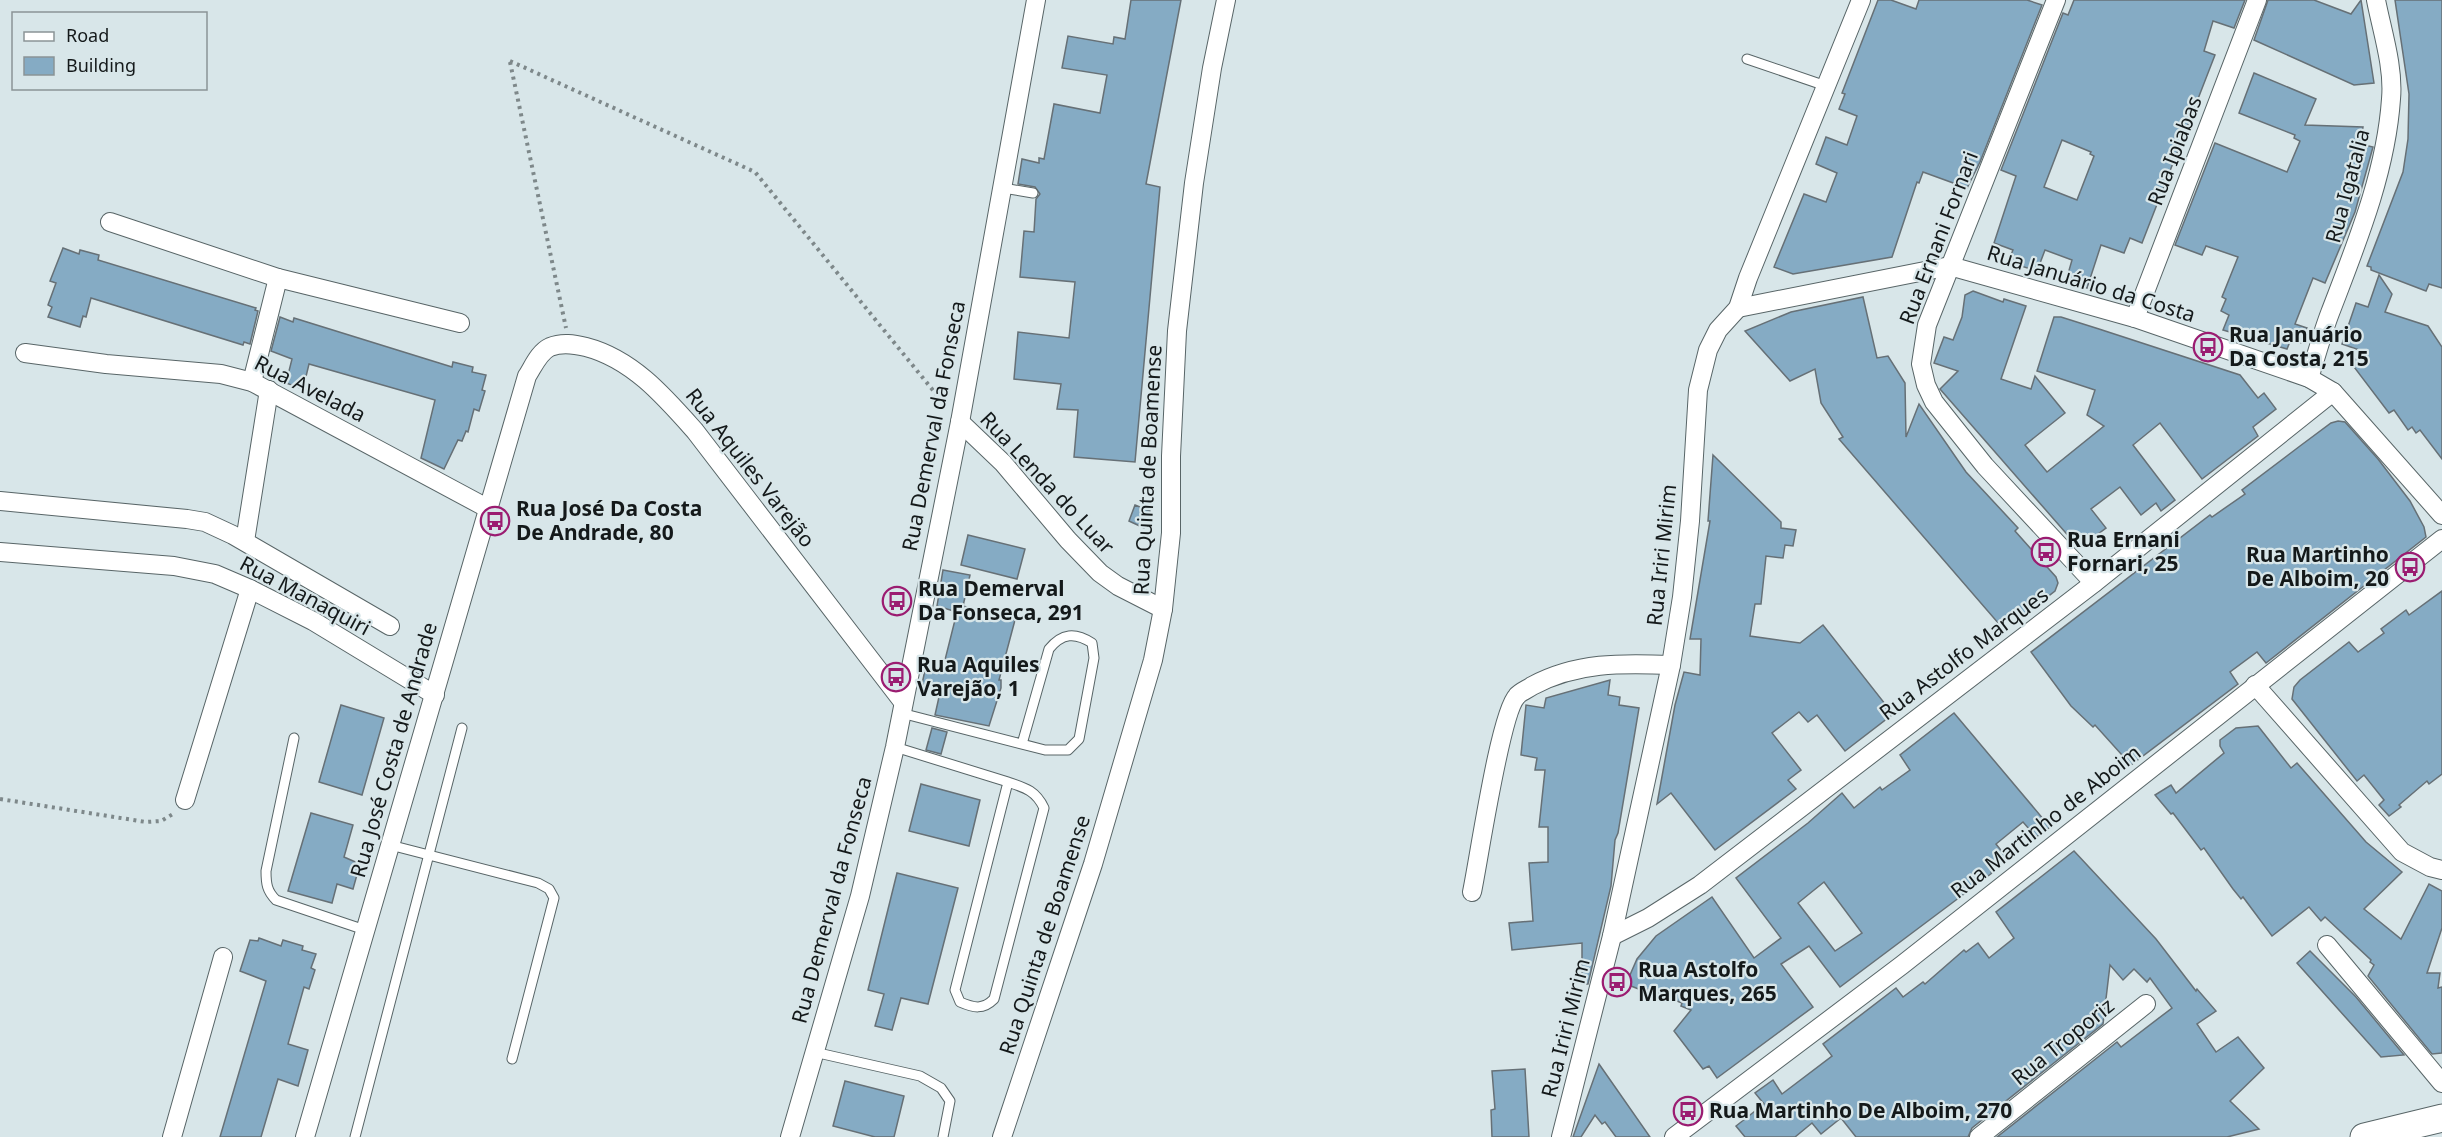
<svg xmlns="http://www.w3.org/2000/svg" width="2442" height="1137" viewBox="0 0 2442 1137" font-family="'Noto Sans',sans-serif">
	<style>
		.building { fill: #85abc4; stroke: #667076; stroke-width: 1.5; fill-rule: evenodd }
		.lines { fill: none; stroke-linecap: round; stroke-linejoin: round }
		.lane-casing { stroke: #586567; stroke-width: 11 }
		.street-casing { stroke: #586567; stroke-width: 20 }
		.secondary-casing { stroke: #586567; stroke-width: 29 }
		.path { stroke: #7e888a; stroke-width: 4; stroke-dasharray: 3 4.5; stroke-linecap: butt }
		.lane { stroke: #fff; stroke-width: 9 }
		.street { stroke: #fff; stroke-width: 18 }
		.secondary { stroke: #fff; stroke-width: 27 }
		.labels { text-anchor: middle; stroke-width: 4.5; stroke-linejoin: round; paint-order: stroke }
		.street-label { font-size: 21px; fill: #14191a; stroke: #d8e6e9 }
		.poi-label { font-size: 21px; font-weight: bold; fill: #14191a; stroke: #d8e6e9; text-anchor: start }
	</style>
	<rect width="100%" height="100%" fill="#d8e6e9"/>
	<g class="building">
		<path d="M 1131,0 L 1181,0 L 1146,184 L 1160,187 L 1135,462 L 1074,457 L 1078,410 L 1057,409 L 1061,384 L 1014,379 L 1018,332 L 1069,338 L 1075,282 L 1020,277 L 1024,231 L 1034,232 L 1036,199 L 1040,194 L 1035,187 L 1018,184 L 1022,159 L 1039,163 L 1039,158 L 1044,159 L 1054,104 L 1100,113 L 1107,75 L 1062,68 L 1068,36 L 1113,44 L 1114,37 L 1125,39 Z"/>
		<path d="M 1878,0 L 1891,0 L 1916,9 L 1919,0 L 2027,0 L 2042,5 L 1980,162 L 1967,188 L 1923,172 L 1919,183 L 1917,182 L 1892,257 L 1793,274 L 1774,267 L 1804,194 L 1826,202 L 1837,173 L 1816,164 L 1826,137 L 1847,145 L 1857,116 L 1839,109 L 1845,94 L 1842,93 Z"/>
		<path d="M 2074,0 L 2245,0 L 2234,28 L 2213,21 L 2204,51 L 2215,55 L 2142,243 L 2130,238 L 2124,253 L 2101,245 L 2087,288 L 2066,281 L 2072,260 L 2045,250 L 2037,271 L 2008,262 L 2013,250 L 1994,243 L 2016,176 L 2001,170 L 2063,13 L 2068,15 ZM 2062,140 L 2091,152 L 2090,154 L 2094,156 L 2077,200 L 2044,187 Z"/>
		<path d="M 2268,0 L 2314,0 L 2351,14 L 2361,0 L 2374,83 L 2354,85 L 2254,40 Z"/>
		<path d="M 2395,0 L 2442,0 L 2442,288 L 2429,284 L 2426,291 L 2371,270 L 2371,267 L 2367,266 L 2403,172 L 2408,139 L 2409,94 Z"/>
		<path d="M 2254,73 L 2316,99 L 2305,125 L 2363,127 L 2360,144 L 2373,147 L 2355,212 L 2325,283 L 2313,278 L 2295,324 L 2307,328 L 2301,343 L 2291,339 L 2287,349 L 2223,330 L 2229,315 L 2221,311 L 2226,299 L 2222,297 L 2238,257 L 2206,246 L 2202,255 L 2175,245 L 2215,143 L 2287,172 L 2300,141 L 2294,138 L 2295,135 L 2239,113 Z"/>
		<path d="M 63,248 L 79,254 L 80,250 L 99,255 L 98,260 L 256,308 L 255,310 L 258,311 L 250,344 L 244,342 L 243,345 L 91,298 L 86,317 L 83,316 L 80,327 L 48,317 L 52,307 L 48,305 L 56,283 L 50,281 Z"/>
		<path d="M 2379,275 L 2392,294 L 2385,312 L 2428,326 L 2442,347 L 2442,459 L 2420,430 L 2416,433 L 2412,427 L 2408,430 L 2394,410 L 2389,413 L 2351,363 L 2365,352 L 2342,344 L 2356,303 L 2368,307 Z"/>
		<path d="M 1973,291 L 2003,302 L 2004,299 L 2026,306 L 2001,379 L 2031,389 L 2035,376 L 2065,413 L 2025,445 L 2047,472 L 2104,426 L 2087,415 L 2095,390 L 2037,371 L 2054,317 L 2061,317 L 2099,329 L 2240,375 L 2258,398 L 2264,393 L 2276,409 L 2253,427 L 2258,436 L 2202,479 L 2160,423 L 2133,445 L 2175,500 L 2161,511 L 2156,503 L 2141,515 L 2120,487 L 2091,509 L 2106,528 L 2079,548 L 1940,389 L 1958,371 L 1934,363 L 1944,337 L 1953,340 L 1962,317 L 1965,295 Z"/>
		<path d="M 1863,297 L 1877,358 L 1888,356 L 1905,383 L 1906,437 L 1919,404 L 1966,472 L 2018,528 L 2015,531 L 2056,577 L 2058,583 L 2055,591 L 2020,618 L 2014,611 L 1999,624 L 1839,439 L 1843,437 L 1821,403 L 1815,369 L 1790,381 L 1745,331 L 1791,312 Z"/>
		<path d="M 280,317 L 293,322 L 294,318 L 452,367 L 453,362 L 473,367 L 472,372 L 486,375 L 482,390 L 485,391 L 479,411 L 474,409 L 468,432 L 466,431 L 462,441 L 458,440 L 444,469 L 421,458 L 435,400 L 309,364 L 303,389 L 286,383 L 292,359 L 271,351 Z"/>
		<path d="M 2338,421 L 2345,422 L 2378,459 L 2410,501 L 2424,527 L 2426,537 L 2266,663 L 2257,652 L 2230,672 L 2238,684 L 2131,765 L 2095,725 L 2093,727 L 2071,706 L 2031,652 L 2210,515 L 2212,517 L 2245,494 L 2242,490 L 2300,446 L 2331,423 Z"/>
		<path d="M 1713,455 L 1781,522 L 1781,528 L 1796,530 L 1793,546 L 1785,545 L 1783,558 L 1766,556 L 1761,604 L 1755,604 L 1750,636 L 1800,643 L 1823,625 L 1893,714 L 1845,751 L 1817,715 L 1808,722 L 1799,712 L 1772,733 L 1801,770 L 1788,780 L 1796,789 L 1715,850 L 1671,793 L 1657,804 L 1675,705 L 1684,672 L 1700,675 L 1701,639 L 1690,639 L 1710,521 L 1708,521 Z"/>
		<path d="M 1135,505 L 1150,511 L 1144,528 L 1129,521 Z"/>
		<path d="M 968,535 L 1025,549 L 1017,579 L 961,565 Z"/>
		<path d="M 943,570 L 970,575 L 963,606 L 1015,620 L 999,680 L 1001,680 L 1001,688 L 989,726 L 935,715 L 941,688 L 922,684 L 927,661 L 944,664 L 957,612 L 937,606 Z"/>
		<path d="M 2442,591 L 2442,774 L 2429,784 L 2427,781 L 2399,805 L 2401,807 L 2389,816 L 2379,805 L 2384,800 L 2364,775 L 2357,781 L 2292,699 L 2294,687 L 2300,680 L 2349,642 L 2358,652 L 2384,633 L 2381,629 L 2406,610 L 2409,615 Z"/>
		<path d="M 1610,680 L 1608,695 L 1620,697 L 1619,705 L 1639,708 L 1618,833 L 1615,840 L 1611,886 L 1588,984 L 1582,984 L 1582,943 L 1512,950 L 1509,923 L 1533,921 L 1529,863 L 1548,862 L 1548,827 L 1539,827 L 1545,770 L 1535,770 L 1537,758 L 1521,755 L 1526,705 L 1544,708 L 1546,698 Z"/>
		<path d="M 341,705 L 384,718 L 362,795 L 319,782 Z"/>
		<path d="M 1954,713 L 2050,827 L 2036,837 L 2023,822 L 1996,844 L 2008,859 L 1991,872 L 1992,873 L 1840,987 L 1809,946 L 1781,964 L 1813,1007 L 1717,1078 L 1709,1066 L 1703,1069 L 1674,1031 L 1691,1010 L 1681,1006 L 1682,1003 L 1642,987 L 1641,990 L 1626,984 L 1637,959 L 1656,936 L 1712,897 L 1754,958 L 1781,938 L 1736,878 L 1808,823 L 1842,793 L 1854,808 L 1880,787 L 1882,790 L 1910,770 L 1900,755 ZM 1824,882 L 1862,933 L 1835,951 L 1798,903 Z"/>
		<path d="M 2258,726 L 2291,768 L 2297,763 L 2366,842 L 2402,872 L 2364,909 L 2401,939 L 2429,884 L 2442,891 L 2442,928 L 2427,973 L 2440,973 L 2438,988 L 2442,987 L 2442,1053 L 2432,1054 L 2368,976 L 2374,965 L 2370,962 L 2371,960 L 2325,917 L 2321,921 L 2309,907 L 2272,936 L 2243,897 L 2241,899 L 2233,889 L 2204,848 L 2201,850 L 2173,813 L 2171,814 L 2155,795 L 2171,785 L 2176,793 L 2224,753 L 2220,746 L 2220,740 L 2236,728 Z"/>
		<path d="M 932,728 L 947,732 L 941,754 L 926,750 Z"/>
		<path d="M 921,784 L 980,800 L 969,846 L 909,831 Z"/>
		<path d="M 311,813 L 353,825 L 344,857 L 360,864 L 353,889 L 337,884 L 332,903 L 288,891 Z"/>
		<path d="M 2074,851 L 2156,939 L 2196,991 L 2197,989 L 2216,1011 L 2197,1024 L 2216,1052 L 2238,1037 L 2264,1068 L 2230,1101 L 2259,1129 L 2227,1137 L 1997,1137 L 2117,1042 L 2121,1047 L 2172,1008 L 2150,978 L 2147,982 L 2134,969 L 2123,980 L 2110,965 L 2103,1024 L 1972,1128 L 1968,1137 L 1856,1137 L 1841,1118 L 1821,1134 L 1812,1123 L 1795,1137 L 1745,1137 L 1736,1126 L 1764,1104 L 1755,1093 L 1773,1080 L 1782,1094 L 1832,1056 L 1823,1044 L 1896,988 L 1903,997 L 1923,982 L 1925,984 L 1964,950 L 1966,952 L 1978,943 L 1989,958 L 2014,938 L 1996,912 Z"/>
		<path d="M 897,873 L 958,888 L 928,1004 L 901,998 L 892,1030 L 875,1026 L 884,994 L 868,990 Z"/>
		<path d="M 259,938 L 281,946 L 283,940 L 303,946 L 302,950 L 316,954 L 311,968 L 315,970 L 309,989 L 304,987 L 288,1044 L 308,1050 L 298,1086 L 278,1079 L 261,1137 L 220,1137 L 266,981 L 240,971 L 250,940 L 258,941 Z"/>
		<path d="M 2310,951 L 2356,997 L 2404,1055 L 2381,1057 L 2297,963 Z"/>
		<path d="M 1599,1064 L 1650,1137 L 1616,1137 L 1605,1122 L 1602,1124 L 1595,1115 L 1581,1137 L 1573,1137 Z"/>
		<path d="M 1525,1069 L 1529,1137 L 1492,1137 L 1491,1110 L 1495,1109 L 1492,1071 Z"/>
		<path d="M 845,1081 L 904,1096 L 894,1137 L 875,1137 L 833,1126 Z"/>
	</g>
	<g class="lines">
		<g class="lane-casing">
			<g id="lane">
				<path d="M 1747,59 L 1826,86"/>
				<path d="M 1003,188 L 1033,193"/>
				<path d="M 901,713 L 1045,750 L 1068,750 L 1079,739 L 1094,658 L 1092,643 C 1075,632 1062,633 1049,649 L 1022,744"/>
				<path d="M 294,738 L 266,871 C 266,884 267,891 276,900 L 365,930"/>
				<path d="M 895,747 L 1008,782 L 955,990 L 960,1002 C 974,1008 983,1010 994,999 L 1044,808 C 1036,791 1026,788 1008,782"/>
				<path d="M 390,845 L 538,883 L 549,889 L 554,898 L 512,1059"/>
				<path d="M 814,1052 L 920,1076 L 941,1088 L 950,1101 L 943,1137"/>
				<path d="M 355,1137 L 462,728"/>
			</g>
		</g>
		<g class="street-casing">
			<g id="street">
				<path d="M 2056,0 L 1927,325 L 1921,364 L 1926,385 L 1934,402 L 1985,466 L 2094,583"/>
				<path d="M 110,222 L 278,278 L 460,323"/>
				<path d="M 1738,308 L 1950,266 L 2135,318 L 2309,378 L 2333,392 L 2442,515"/>
				<path d="M 2135,318 L 2257,0"/>
				<path d="M 25,353 L 106,364 L 221,374 L 252,382 L 487,508"/>
				<path d="M 2309,378 C 2316,357 2322,334 2330,313 C 2356,245 2386,173 2391,99 C 2394,67 2382,31 2376,0"/>
				<path d="M 252,382 L 278,278"/>
				<path d="M 960,422 L 1003,463 L 1068,540 L 1100,573 L 1118,586 L 1163,609"/>
				<path d="M 0,501 L 187,519 L 205,522 L 233,535 L 390,626"/>
				<path d="M 245,541 L 269,390"/>
				<path d="M 0,552 L 174,566 L 215,574 L 250,589 L 313,621 L 435,695"/>
				<path d="M 2255,685 L 2402,852 L 2430,867 L 2442,870"/>
				<path d="M 185,800 L 250,589"/>
				<path d="M 1472,892 C 1479,859 1500,713 1517,696 C 1520,692 1528,689 1532,686 C 1576,662 1622,663 1671,665"/>
				<path d="M 1612,936 L 1648,918 L 1700,885 L 2094,583 L 2333,392"/>
				<path d="M 2327,945 L 2442,1083"/>
				<path d="M 172,1137 L 223,957"/>
				<path d="M 305,1137 L 527,376 C 533,367 539,352 550,347 C 562,342 574,344 586,347 C 632,359 664,396 695,431 L 903,702"/>
				<path d="M 790,1137 L 860,896 L 895,747 L 960,422 L 1036,0"/>
				<path d="M 1002,1137 L 1093,864 L 1153,660 L 1163,609 L 1171,533 L 1171,456 L 1177,331 L 1194,183 L 1212,68 L 1226,0"/>
				<path d="M 1561,1137 L 1612,936 L 1671,665 L 1682,597 L 1690,521 L 1698,390 L 1708,350 L 1718,330 L 1738,308 L 1748,278 L 1861,0"/>
				<path d="M 1674,1137 L 1902,965 L 2442,539"/>
				<path d="M 1979,1137 L 2146,1004"/>
			</g>
		</g>
		<g class="secondary-casing">
			<path id="secondary" d="M 2364,1137 L 2442,1118"/>
		</g>
		<g class="path">
			<path d="M 510,61 L 755,172 L 945,405"/>
			<path d="M 510,62 L 566,328"/>
			<path d="M 0,799 L 146,822 L 161,821 L 173,814"/>
		</g>
		<use href="#lane" class="lane"/>
		<use href="#street" class="street"/>
		<use href="#secondary" class="secondary"/>
	</g>
	<defs>
		<g id="bus-ring" transform="scale(1.5)"><circle r="9.5" fill="#d8e6e9" stroke="#9b1c71" stroke-width="1.5"/><path d="M-5-6H5V4H4V6H2V4H-2V6H-4V4H-5ZM-3.5-4V0h7V-4ZM-3.5 1.2v1.5H-2V1.2ZM2 1.2v1.5H3.5V1.2Z" fill="#9b1c71"/></g>
	</defs>
	<g fill-rule="evenodd">
		<use href="#bus-ring" x="2208" y="347"/>
		<use href="#bus-ring" x="495" y="521"/>
		<use href="#bus-ring" x="2046" y="552"/>
		<use href="#bus-ring" x="2410" y="567"/>
		<use href="#bus-ring" x="897" y="601"/>
		<use href="#bus-ring" x="896" y="677"/>
		<use href="#bus-ring" x="1617" y="982"/>
		<use href="#bus-ring" x="1688" y="1111"/>
	</g>
	<g class="labels">
		<g class="street-label">
			<text transform="translate(2175 151) rotate(-69)" y="7">Rua Ipiabas</text>
			<text transform="translate(2348 186) rotate(-75)" y="7">Rua Igatalia</text>
			<text transform="translate(1939 238) rotate(-69)" y="7">Rua Ernani Fornari</text>
			<text transform="translate(2091 284) rotate(17)" y="7">Rua Januário da Costa</text>
			<text transform="translate(310 389) rotate(27)" y="7">Rua Avelada</text>
			<text transform="translate(934 426) rotate(-79)" y="7">Rua Demerval da Fonseca</text>
			<text transform="translate(750 468) rotate(52)" y="7">Rua Aquiles Varejão</text>
			<text transform="translate(1148 470) rotate(-87)" y="7">Rua Quinta de Boamense</text>
			<text transform="translate(1047 483) rotate(47)" y="7">Rua Lenda do Luar</text>
			<text transform="translate(1662 555) rotate(-84)" y="7">Rua Iriri Mirim</text>
			<text transform="translate(305 596) rotate(28)" y="7">Rua Manaquiri</text>
			<text transform="translate(1964 654) rotate(-37)" y="7">Rua Astolfo Marques</text>
			<text transform="translate(394 750) rotate(-74)" y="7">Rua José Costa de Andrade</text>
			<text transform="translate(2046 822) rotate(-38)" y="7">Rua Martinho de Aboim</text>
			<text transform="translate(832 900) rotate(-75)" y="7">Rua Demerval da Fonseca</text>
			<text transform="translate(1045 935) rotate(-72)" y="7">Rua Quinta de Boamense</text>
			<text transform="translate(1566 1028) rotate(-76)" y="7">Rua Iriri Mirim</text>
			<text transform="translate(2063 1042) rotate(-39)" y="7">Rua Troporiz</text>
		</g>
		<g class="poi-label">
			<text x="2229" y="342">Rua Januário<tspan x="2229" dy="24">Da Costa, 215</tspan></text>
			<text x="516" y="516">Rua José Da Costa<tspan x="516" dy="24">De Andrade, 80</tspan></text>
			<text x="2067" y="547">Rua Ernani<tspan x="2067" dy="24">Fornari, 25</tspan></text>
			<text x="2389" y="562" text-anchor="end">Rua Martinho<tspan x="2389" dy="24">De Alboim, 20</tspan></text>
			<text x="918" y="596">Rua Demerval<tspan x="918" dy="24">Da Fonseca, 291</tspan></text>
			<text x="917" y="672">Rua Aquiles<tspan x="917" dy="24">Varejão, 1</tspan></text>
			<text x="1638" y="977">Rua Astolfo<tspan x="1638" dy="24">Marques, 265</tspan></text>
			<text x="1709" y="1118">Rua Martinho De Alboim, 270</text>
		</g>
	</g>
	<rect x="12" y="12" width="195" height="78" fill="#d8e6e9" stroke="#8a9496" stroke-width="1.5"/>
	<rect x="24" y="32" width="30" height="9" fill="#ffffff" stroke="#8a9496" stroke-width="1.5"/>
	<text x="66" y="42" font-size="18" fill="#14191a">Road</text>
	<rect x="24" y="57" width="30" height="18" fill="#85abc4" stroke="#8a9496" stroke-width="1.5"/>
	<text x="66" y="72" font-size="18" fill="#14191a">Building</text>
</svg>
